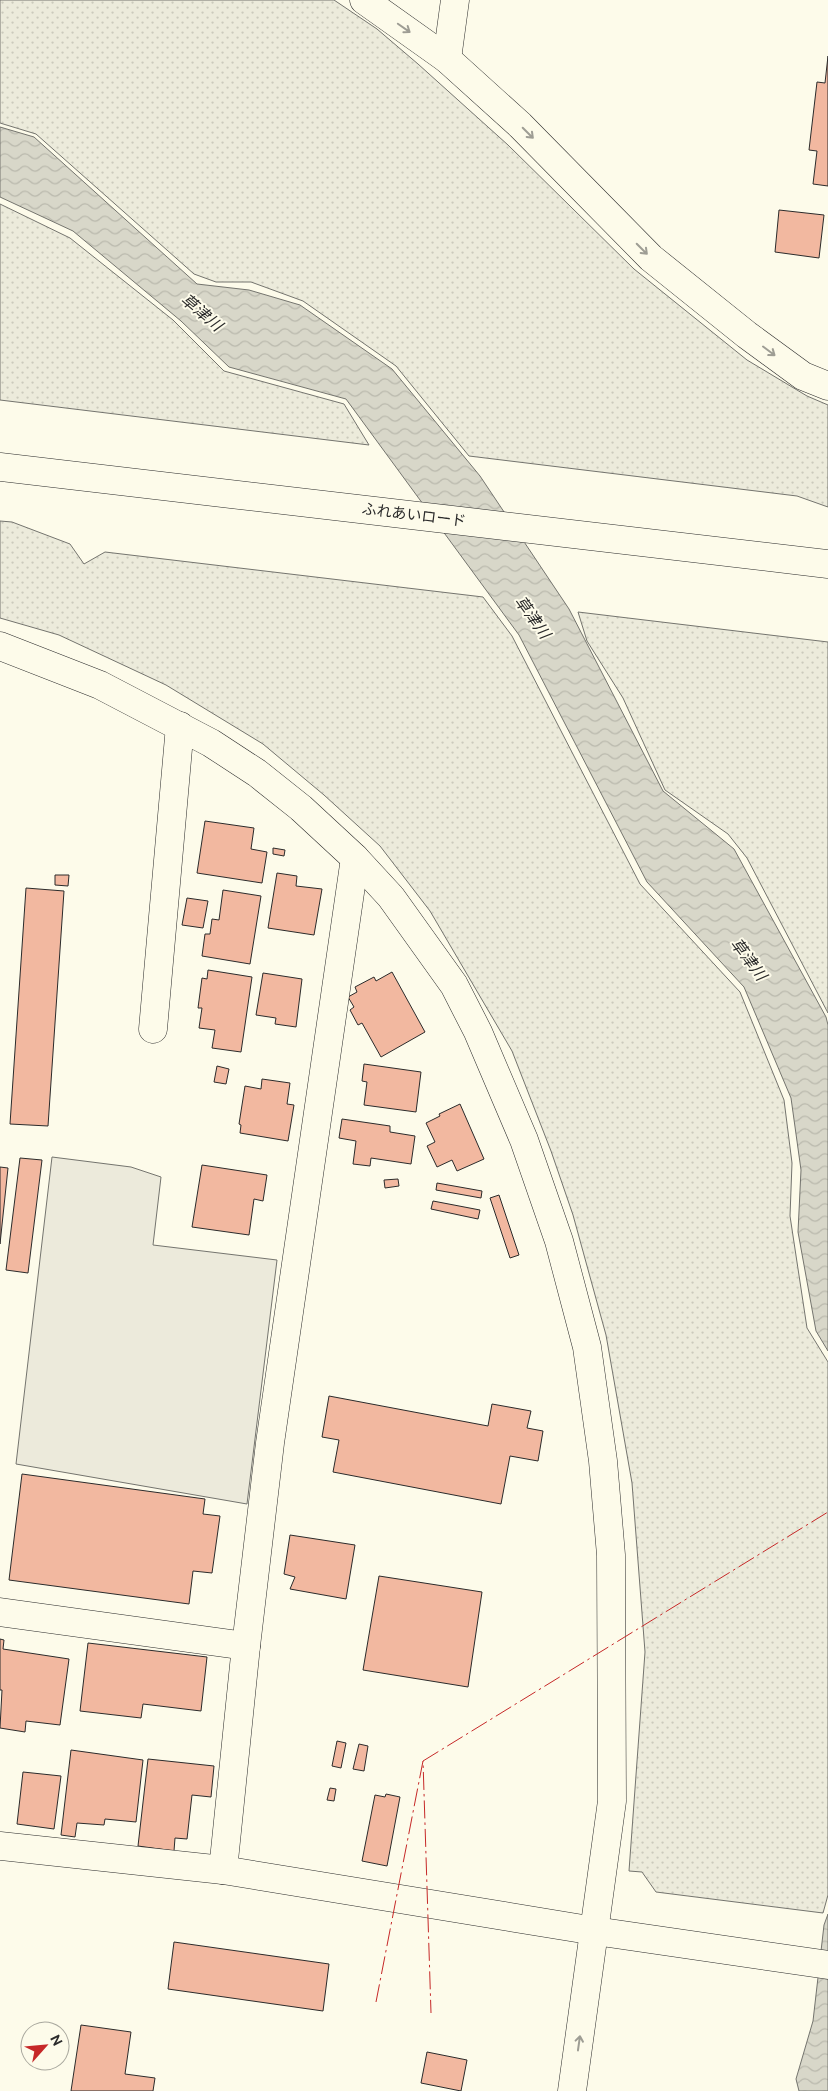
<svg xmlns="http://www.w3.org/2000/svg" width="828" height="2091" viewBox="0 0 828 2091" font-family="Ubuntu,'Noto Sans JP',sans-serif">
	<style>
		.grass { fill: url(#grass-dots); stroke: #74746e }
		.parking { fill: #eceadb; stroke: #74746e }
		.water { fill: url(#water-waves); stroke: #74746e }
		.building { fill: #f2b8a0; stroke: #2b2b2b }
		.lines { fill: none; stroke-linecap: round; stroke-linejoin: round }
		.minor-casing { stroke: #2b2b2b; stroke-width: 29 }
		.minor { stroke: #fdfbea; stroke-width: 28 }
		.power { stroke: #c62828; stroke-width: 1; stroke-dasharray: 18 4 2.5 4; stroke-linecap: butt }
		.oneway { stroke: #9e9d94 }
		.labels { text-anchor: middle; stroke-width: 4; stroke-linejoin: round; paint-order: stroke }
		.street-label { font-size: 15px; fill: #2b2b2b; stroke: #fdfbea }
		.water-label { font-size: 16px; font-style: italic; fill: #2b2b2b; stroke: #fdfbea }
	</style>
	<defs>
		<pattern id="grass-dots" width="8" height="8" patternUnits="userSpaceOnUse" patternTransform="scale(1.25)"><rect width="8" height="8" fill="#ecebdb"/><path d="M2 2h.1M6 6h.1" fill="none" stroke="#cbcabc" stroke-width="1.8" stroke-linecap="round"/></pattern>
		<pattern id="water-waves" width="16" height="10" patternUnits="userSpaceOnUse" patternTransform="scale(1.25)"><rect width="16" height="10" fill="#d8d7c9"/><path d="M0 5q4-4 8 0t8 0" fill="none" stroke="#bab9ad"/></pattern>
	</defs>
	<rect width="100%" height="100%" fill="#fdfbea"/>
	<g class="grass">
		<path d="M 0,0 L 334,0 L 377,29 L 418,64 L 508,145 L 634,269 L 747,360 L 807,396 L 828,405 L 828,507 L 797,496 L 469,456 L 396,366 L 303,301 L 251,282 L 216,282 L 194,274 L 36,134 L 0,123 Z"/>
		<path d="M 0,204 L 70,238 L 173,320 L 224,371 L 344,404 L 369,445 L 0,400 Z"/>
		<path d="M 0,521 L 12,522 L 70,544 L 84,564 L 105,552 L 483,597 L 512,636 L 640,884 L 740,992 L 784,1100 L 792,1163 L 790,1216 L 807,1328 L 828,1362 L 828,1895 L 823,1913 L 656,1892 L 642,1872 L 629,1871 L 645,1652 L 632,1483 L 606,1335 L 573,1215 L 551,1151 L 512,1051 L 430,911 L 380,846 L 324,795 L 263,744 L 166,685 L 59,635 L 0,618 Z"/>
		<path d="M 578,612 L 828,642 L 828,1013 L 747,858 L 728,834 L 665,790 L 623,698 L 587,641 Z"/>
	</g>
	<path class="parking" d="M 52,1157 L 131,1167 L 161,1177 L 153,1245 L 277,1260 L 247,1504 L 16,1464 Z"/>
	<g class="water">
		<path d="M 0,127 L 34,137 L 197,284 L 249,290 L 300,305 L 392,369 L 480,476 L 569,609 L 663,791 L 734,849 L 826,1017 L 828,1025 L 828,1351 L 816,1331 L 798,1232 L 801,1170 L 791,1098 L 744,987 L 647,882 L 519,635 L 346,399 L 229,367 L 181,321 L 73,231 L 0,197 Z"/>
		<path d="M 828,1914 L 828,2091 L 799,2091 L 796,2079 L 813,2021 L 824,1925 Z"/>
	</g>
	<g class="building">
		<path d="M 828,56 L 828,186 L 813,184 L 817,151 L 809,150 L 817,82 L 825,83 Z"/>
		<path d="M 779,210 L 824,215 L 819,258 L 775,252 Z"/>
		<path d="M 205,821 L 254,828 L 251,849 L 267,852 L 262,883 L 197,873 Z"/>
		<path d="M 273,848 L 285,850 L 284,856 L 273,854 Z"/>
		<path d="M 277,873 L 297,876 L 296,886 L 322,889 L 314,935 L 268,928 Z"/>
		<path d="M 55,875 L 69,875 L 68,886 L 55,885 Z"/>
		<path d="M 26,888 L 64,891 L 48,1126 L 10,1124 Z"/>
		<path d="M 223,890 L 261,896 L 250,964 L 202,956 L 205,934 L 210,934 L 212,919 L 219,920 Z"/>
		<path d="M 187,898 L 208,901 L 203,928 L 182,925 Z"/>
		<path d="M 208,970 L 252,977 L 241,1052 L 212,1048 L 215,1030 L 199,1028 L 202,1008 L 198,1008 L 202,978 L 207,979 Z"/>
		<path d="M 392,972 L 425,1032 L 381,1057 L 362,1023 L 358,1025 L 350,1010 L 354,1007 L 348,997 L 357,992 L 355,987 L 374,977 L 376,981 Z"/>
		<path d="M 263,973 L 302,979 L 296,1027 L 275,1024 L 276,1018 L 256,1015 Z"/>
		<path d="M 364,1064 L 421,1072 L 416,1112 L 364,1105 L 367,1082 L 362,1081 Z"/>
		<path d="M 217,1066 L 229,1069 L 226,1084 L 214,1082 Z"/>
		<path d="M 262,1079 L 290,1083 L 287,1104 L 294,1105 L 288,1141 L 240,1133 L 241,1125 L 239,1124 L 245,1086 L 261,1089 Z"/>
		<path d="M 460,1104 L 484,1159 L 457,1171 L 452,1160 L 437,1167 L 427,1146 L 435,1142 L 426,1123 L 440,1116 L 439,1114 Z"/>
		<path d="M 342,1119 L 390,1126 L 390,1132 L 415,1136 L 411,1164 L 371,1158 L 370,1166 L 353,1164 L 356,1141 L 339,1138 Z"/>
		<path d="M 20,1158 L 42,1160 L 28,1273 L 6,1270 Z"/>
		<path d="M 202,1165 L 267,1175 L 263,1201 L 254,1199 L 249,1235 L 192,1227 Z"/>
		<path d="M 0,1167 L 8,1168 L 0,1244 Z"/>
		<path d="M 398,1179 L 399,1186 L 385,1188 L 384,1180 Z"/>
		<path d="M 437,1183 L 482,1191 L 481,1198 L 436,1190 Z"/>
		<path d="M 499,1195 L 519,1255 L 510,1258 L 490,1198 Z"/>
		<path d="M 433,1201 L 480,1210 L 478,1219 L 431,1209 Z"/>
		<path d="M 329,1396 L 488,1426 L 492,1404 L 531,1411 L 527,1428 L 543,1431 L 538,1461 L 510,1456 L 501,1504 L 333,1472 L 339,1440 L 322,1437 Z"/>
		<path d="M 22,1474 L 205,1499 L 203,1514 L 220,1516 L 212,1573 L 193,1571 L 189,1604 L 9,1580 Z"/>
		<path d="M 290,1535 L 355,1545 L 346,1599 L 290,1589 L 295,1577 L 284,1574 Z"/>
		<path d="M 379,1576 L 482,1592 L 468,1687 L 363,1670 Z"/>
		<path d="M 0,1639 L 4,1640 L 3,1649 L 69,1659 L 60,1725 L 26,1721 L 25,1732 L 0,1728 L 2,1690 L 0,1690 Z"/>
		<path d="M 88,1643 L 207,1657 L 201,1711 L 143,1704 L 141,1718 L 80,1711 Z"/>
		<path d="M 337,1741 L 346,1743 L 341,1768 L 332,1766 Z"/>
		<path d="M 359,1744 L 368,1746 L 364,1771 L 353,1769 Z"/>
		<path d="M 71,1750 L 143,1760 L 136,1822 L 105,1819 L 104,1825 L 77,1823 L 75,1837 L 61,1835 Z"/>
		<path d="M 148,1759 L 214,1766 L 211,1797 L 192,1795 L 187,1839 L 175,1838 L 174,1851 L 138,1846 Z"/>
		<path d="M 23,1772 L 61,1776 L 54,1829 L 17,1824 Z"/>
		<path d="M 330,1788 L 336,1789 L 334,1801 L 327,1800 Z"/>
		<path d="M 386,1794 L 400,1797 L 387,1866 L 362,1861 L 375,1795 L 385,1797 Z"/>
		<path d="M 174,1942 L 329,1964 L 323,2011 L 168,1989 Z"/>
		<path d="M 81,2025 L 131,2032 L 125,2074 L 155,2078 L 153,2091 L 71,2091 Z"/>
		<path d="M 427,2052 L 467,2060 L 461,2091 L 421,2083 Z"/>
	</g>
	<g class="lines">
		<g class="minor-casing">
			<g id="minor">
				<path d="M 364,0 L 447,59 L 520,125 L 651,258 L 747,335 L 803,376 L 828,386"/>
				<path d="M 447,59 L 455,0"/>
				<path d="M 0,467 L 828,564"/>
				<path d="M 0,646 L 100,685 L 211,743 L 257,773 L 301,808 L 355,858 L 391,897 L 454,985 L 478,1032 L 524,1140 L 559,1241 L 587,1347 L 603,1461 L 611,1555 L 612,1801 L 572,2091"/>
				<path d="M 153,1029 L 180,726"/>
				<path d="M 0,1612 L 246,1646"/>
				<path d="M 0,1846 L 223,1870 L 595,1931 L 828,1965"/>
				<path d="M 223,1870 L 246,1646 L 270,1443 L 355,858"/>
			</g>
		</g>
		<use href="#minor" class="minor"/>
		<g class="power">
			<path d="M 423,1761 L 828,1512"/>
			<path d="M 376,2002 L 423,1761 L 431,2013"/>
		</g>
	</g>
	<defs><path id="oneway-shaft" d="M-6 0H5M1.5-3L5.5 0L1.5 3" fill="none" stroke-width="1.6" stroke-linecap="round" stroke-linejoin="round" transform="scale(1.25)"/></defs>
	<g class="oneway">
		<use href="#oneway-shaft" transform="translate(404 28) rotate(35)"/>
		<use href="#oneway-shaft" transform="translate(528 133) rotate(45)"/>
		<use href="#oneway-shaft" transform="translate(642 249) rotate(45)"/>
		<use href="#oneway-shaft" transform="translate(769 351) rotate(37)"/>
		<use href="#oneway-shaft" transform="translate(579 2043) rotate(-82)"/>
	</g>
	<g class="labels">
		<g class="street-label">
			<text transform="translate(414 515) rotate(7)" y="5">ふれあいロード</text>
		</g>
		<g class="water-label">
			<text transform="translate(202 312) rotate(40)" y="6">草津川</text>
			<text transform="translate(533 617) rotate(54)" y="6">草津川</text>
			<text transform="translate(749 959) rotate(53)" y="6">草津川</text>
		</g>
	</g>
	<g transform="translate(45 2046) rotate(63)"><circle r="24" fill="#fdfbea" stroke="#a9a89e"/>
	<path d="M0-4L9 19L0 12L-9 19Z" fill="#c62828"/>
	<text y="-8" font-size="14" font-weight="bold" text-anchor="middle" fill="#2b2b2b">N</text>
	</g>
</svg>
